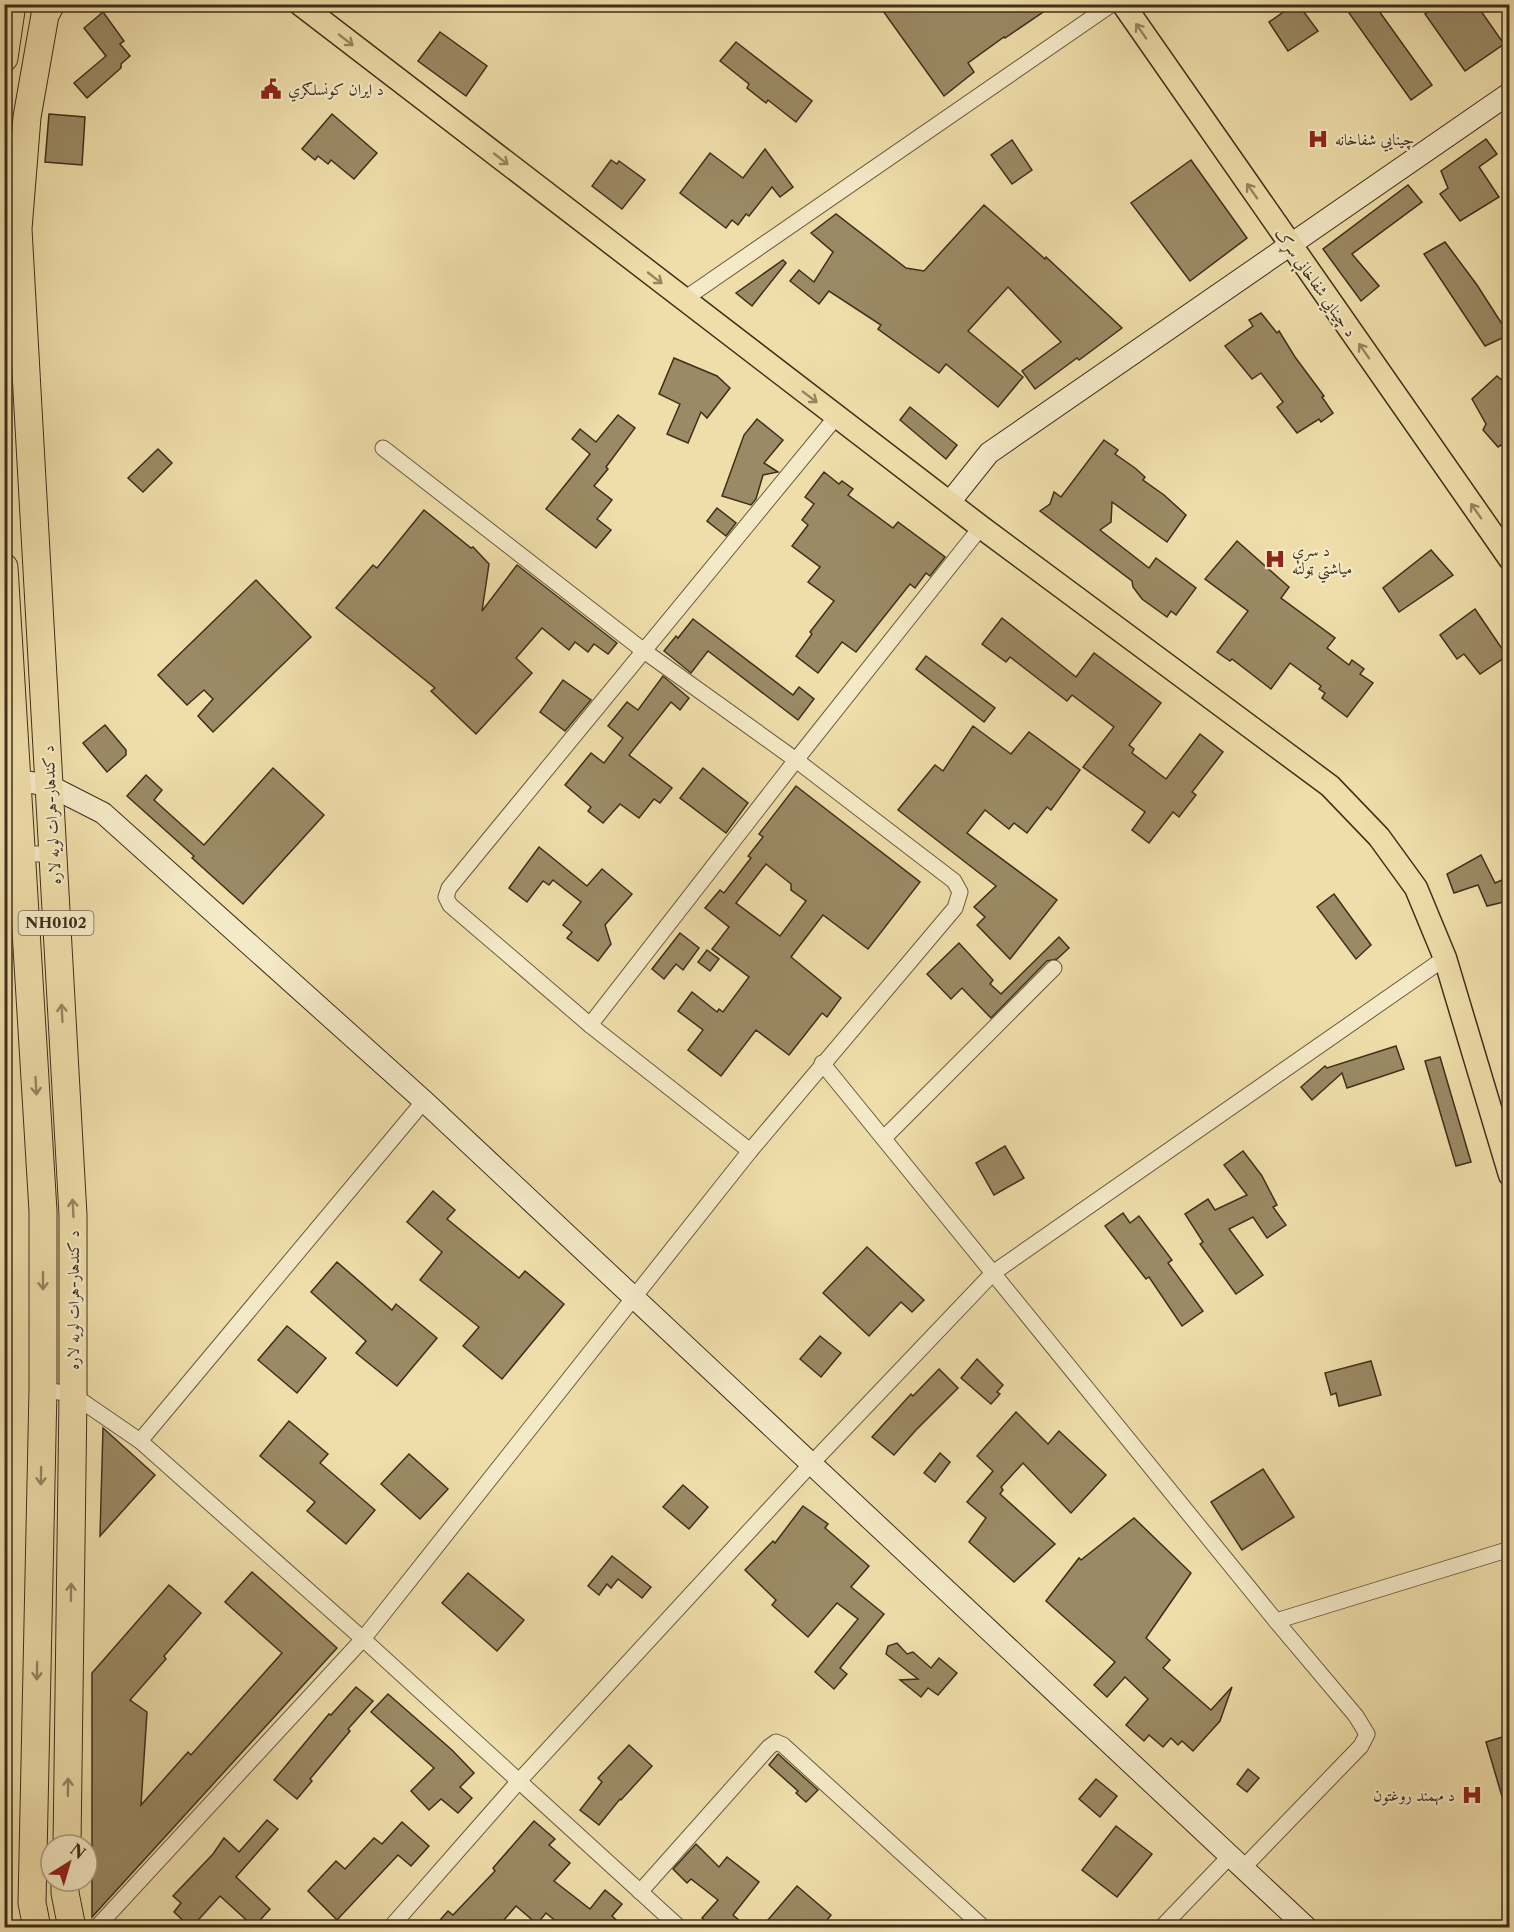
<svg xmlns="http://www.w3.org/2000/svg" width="1514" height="1932" viewBox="0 0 1514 1932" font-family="'Libre Caslon Text',Amiri,serif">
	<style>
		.building { fill: #9b8a65; stroke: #3f2f1a; stroke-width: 1.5; fill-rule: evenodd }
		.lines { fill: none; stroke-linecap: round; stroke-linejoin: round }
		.street-casing { stroke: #6b5b3e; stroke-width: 17 }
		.secondary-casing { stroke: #3f2f1a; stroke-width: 23 }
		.primary-casing { stroke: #3f2f1a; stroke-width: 25 }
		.highway-casing { stroke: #3f2f1a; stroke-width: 29 }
		.street { stroke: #f5eac8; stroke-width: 15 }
		.secondary { stroke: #f5eac8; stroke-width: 21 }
		.primary { stroke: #efdeaa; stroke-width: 22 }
		.highway { stroke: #efdeaa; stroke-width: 27 }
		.oneway { stroke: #978662 }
		.labels { text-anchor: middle; stroke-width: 4.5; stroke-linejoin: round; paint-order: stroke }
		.shield { fill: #f5eac8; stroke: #76674e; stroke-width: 1.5 }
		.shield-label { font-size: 15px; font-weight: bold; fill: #3f2f1a }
		.poi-label { font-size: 16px; fill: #3f2f1a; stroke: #f5eac8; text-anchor: start }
		.street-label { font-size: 16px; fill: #3f2f1a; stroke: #f5eac8 }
	</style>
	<rect width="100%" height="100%" fill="#efdeaa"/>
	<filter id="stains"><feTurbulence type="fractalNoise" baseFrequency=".00333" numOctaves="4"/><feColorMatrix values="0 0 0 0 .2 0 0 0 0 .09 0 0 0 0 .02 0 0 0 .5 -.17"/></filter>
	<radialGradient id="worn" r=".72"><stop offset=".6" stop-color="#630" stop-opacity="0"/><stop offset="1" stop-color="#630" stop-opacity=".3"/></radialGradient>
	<g class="building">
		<path d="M 878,4 L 1055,4 L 1005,38 L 1004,37 L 968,63 L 974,72 L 944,96 Z"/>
		<path d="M 1295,4 L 1298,4 L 1318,31 L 1288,51 L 1269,22 Z"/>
		<path d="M 1360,4 L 1374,4 L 1432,85 L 1411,100 L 1349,13 Z"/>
		<path d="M 1439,4 L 1476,4 L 1504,44 L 1465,71 L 1425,14 Z"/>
		<path d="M 103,12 L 124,41 L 120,44 L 130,56 L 121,64 L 121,68 L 87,98 L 74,83 L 106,56 L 84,28 Z"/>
		<path d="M 440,32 L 487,66 L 466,96 L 418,61 Z"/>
		<path d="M 736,42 L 812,101 L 796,122 L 768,100 L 766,103 L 747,88 L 749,84 L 720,61 Z"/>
		<path d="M 49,114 L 85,117 L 82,165 L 45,162 Z"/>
		<path d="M 332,114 L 377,153 L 354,179 L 331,160 L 328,164 L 318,156 L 315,160 L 302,149 Z"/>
		<path d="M 1486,139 L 1497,154 L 1479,167 L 1499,197 L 1460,221 L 1440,194 L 1448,188 L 1441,171 Z"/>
		<path d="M 1012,140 L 1032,170 L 1012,184 L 991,155 Z"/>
		<path d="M 765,149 L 793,187 L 780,197 L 772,187 L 749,216 L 746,214 L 738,225 L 732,220 L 726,228 L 680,193 L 710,153 L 743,178 Z"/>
		<path d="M 611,160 L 617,164 L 619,161 L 645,180 L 622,209 L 592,186 Z"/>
		<path d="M 1191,160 L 1247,238 L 1190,281 L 1131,203 Z"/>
		<path d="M 1408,185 L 1422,202 L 1352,254 L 1379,286 L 1361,301 L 1323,249 Z"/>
		<path d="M 984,205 L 1045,259 L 1046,257 L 1122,328 L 1079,360 L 1077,358 L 1035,389 L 1022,371 L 1061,342 L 1008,287 L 968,331 L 1023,377 L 998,407 L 946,364 L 939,373 L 878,329 L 881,325 L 829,291 L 819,304 L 790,281 L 799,270 L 814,282 L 833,252 L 811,233 L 836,214 L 906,268 L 924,271 Z"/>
		<path d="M 1445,242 L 1477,285 L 1509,335 L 1485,346 L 1424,254 Z"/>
		<path d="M 783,260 L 786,263 L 752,306 L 736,293 Z"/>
		<path d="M 1261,313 L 1277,333 L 1279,331 L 1295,357 L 1324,396 L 1322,397 L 1333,413 L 1321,422 L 1319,419 L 1297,433 L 1277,407 L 1283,402 L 1261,373 L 1252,379 L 1225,346 L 1253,326 L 1249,320 Z"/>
		<path d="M 674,358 L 717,376 L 730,388 L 707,418 L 701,412 L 688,443 L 667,434 L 680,404 L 659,394 Z"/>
		<path d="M 1497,376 L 1509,386 L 1509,440 L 1498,447 L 1483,430 L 1486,424 L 1472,399 Z"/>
		<path d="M 910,407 L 957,445 L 946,459 L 900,420 Z"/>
		<path d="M 618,415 L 635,428 L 606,467 L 608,469 L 594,486 L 612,500 L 597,519 L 611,530 L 596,548 L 546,509 L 590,454 L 572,439 L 580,429 L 596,442 Z"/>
		<path d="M 757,419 L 783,440 L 764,463 L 778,472 L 763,475 L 756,499 L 751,505 L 722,496 L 744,435 Z"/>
		<path d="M 1104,440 L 1118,450 L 1115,454 L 1135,468 L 1145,477 L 1143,480 L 1164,495 L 1186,515 L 1167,542 L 1112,502 L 1111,522 L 1100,530 L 1149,568 L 1156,558 L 1196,588 L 1176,615 L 1171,611 L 1167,617 L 1142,599 L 1133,587 L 1132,581 L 1040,511 L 1050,504 L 1054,492 L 1061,497 Z"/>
		<path d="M 158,449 L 172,463 L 143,492 L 128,478 Z"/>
		<path d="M 824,472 L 839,484 L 842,481 L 853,489 L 848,495 L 893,528 L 898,522 L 945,557 L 930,576 L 926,573 L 915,588 L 910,584 L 856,652 L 842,642 L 818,673 L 796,656 L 812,634 L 810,632 L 834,601 L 808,582 L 820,567 L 792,546 L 808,525 L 802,520 L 814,504 L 805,497 Z"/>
		<path d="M 717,508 L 736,523 L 726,536 L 707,521 Z"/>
		<path d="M 424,510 L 471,548 L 473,547 L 489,564 L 482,611 L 517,565 L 617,643 L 608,654 L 594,644 L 588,652 L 575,642 L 569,650 L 542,628 L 516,658 L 532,673 L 476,734 L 431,691 L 435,688 L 336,608 L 373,565 L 377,568 Z"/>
		<path d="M 1237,541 L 1289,587 L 1281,598 L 1335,638 L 1327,648 L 1349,665 L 1352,660 L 1364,669 L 1360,674 L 1373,683 L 1347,717 L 1322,698 L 1325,693 L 1319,689 L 1321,686 L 1290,663 L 1271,689 L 1232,659 L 1230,661 L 1217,652 L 1248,611 L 1205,579 Z"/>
		<path d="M 1431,550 L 1453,575 L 1399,612 L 1383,588 Z"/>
		<path d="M 256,580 L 311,637 L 213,732 L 198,716 L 213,699 L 204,690 L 187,705 L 158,675 Z"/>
		<path d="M 1475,609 L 1507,656 L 1480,674 L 1464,654 L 1457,659 L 1440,635 Z"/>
		<path d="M 1002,618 L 1076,677 L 1094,653 L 1161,703 L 1129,745 L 1134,749 L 1132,753 L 1166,779 L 1200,734 L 1223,752 L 1192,792 L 1196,795 L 1179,817 L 1173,812 L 1149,843 L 1132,830 L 1145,812 L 1083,767 L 1114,727 L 1072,695 L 1067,701 L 1010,657 L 1006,662 L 982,644 Z"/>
		<path d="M 693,619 L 793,695 L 799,687 L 814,699 L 798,720 L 708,651 L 691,673 L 664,651 L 676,636 L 678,638 Z"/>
		<path d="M 926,656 L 995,708 L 984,722 L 916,669 Z"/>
		<path d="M 663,676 L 689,698 L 680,710 L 671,702 L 629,755 L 672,788 L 660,803 L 654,799 L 639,818 L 620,804 L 603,823 L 588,811 L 591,807 L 565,785 L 591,753 L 604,763 L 623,738 L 608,726 L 627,702 L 638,710 Z"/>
		<path d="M 563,680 L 591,700 L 565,731 L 540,712 Z"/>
		<path d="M 105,725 L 126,750 L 126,755 L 107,772 L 83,743 Z"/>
		<path d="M 973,726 L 1011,754 L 1029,732 L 1080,770 L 1051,810 L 1047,807 L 1027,833 L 1014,823 L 1009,829 L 985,810 L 967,833 L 1057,900 L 1010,959 L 977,925 L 985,917 L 974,907 L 996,886 L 898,810 L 935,765 L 943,771 Z"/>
		<path d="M 273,768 L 324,815 L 243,904 L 192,858 L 194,856 L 127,796 L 146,775 L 162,790 L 154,800 L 204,845 Z"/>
		<path d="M 703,768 L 748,803 L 726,833 L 680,798 Z"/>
		<path d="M 796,786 L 920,882 L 868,949 L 823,915 L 791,957 L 841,998 L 827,1017 L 822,1013 L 789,1055 L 756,1030 L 721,1076 L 688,1050 L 703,1030 L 678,1011 L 692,992 L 717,1012 L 719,1009 L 723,1012 L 749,977 L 712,949 L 729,927 L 705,908 L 720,890 L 724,893 L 751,858 L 748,856 L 763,837 L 759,834 ZM 766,864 L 791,884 L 791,890 L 806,901 L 780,936 L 736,903 Z"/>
		<path d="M 539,847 L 587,886 L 602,869 L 632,894 L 605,925 L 611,944 L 598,961 L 567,938 L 572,932 L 563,925 L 581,902 L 553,880 L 549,885 L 543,881 L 527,902 L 509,888 Z"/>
		<path d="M 1481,855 L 1495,883 L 1502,880 L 1508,901 L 1487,906 L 1478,885 L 1454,893 L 1447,874 Z"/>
		<path d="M 1334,894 L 1371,945 L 1356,959 L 1317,907 Z"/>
		<path d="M 680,933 L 699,948 L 683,970 L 676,964 L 664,979 L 652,969 Z"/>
		<path d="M 1059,937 L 1069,948 L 1057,959 L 1047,961 L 991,1018 L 962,988 L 951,999 L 927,974 L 959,943 L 993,980 L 990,984 L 1001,994 Z"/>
		<path d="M 707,950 L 719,959 L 710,971 L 698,962 Z"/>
		<path d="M 1396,1046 L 1404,1069 L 1347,1088 L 1342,1073 L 1312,1100 L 1301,1087 L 1325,1066 L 1327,1068 Z"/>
		<path d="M 1440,1057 L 1471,1162 L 1456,1166 L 1425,1061 Z"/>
		<path d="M 1005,1146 L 1024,1178 L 994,1195 L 976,1163 Z"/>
		<path d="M 1243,1151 L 1262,1176 L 1277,1205 L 1273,1207 L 1286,1225 L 1267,1238 L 1253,1217 L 1229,1229 L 1263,1275 L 1236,1294 L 1200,1244 L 1203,1242 L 1185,1214 L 1208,1199 L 1215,1210 L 1247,1195 L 1224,1165 Z"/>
		<path d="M 433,1191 L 455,1210 L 447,1219 L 519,1278 L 525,1271 L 564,1304 L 502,1379 L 463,1346 L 479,1327 L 420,1280 L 442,1252 L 407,1222 Z"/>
		<path d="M 1123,1213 L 1130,1223 L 1139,1216 L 1172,1260 L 1168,1263 L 1203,1311 L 1182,1326 L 1149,1277 L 1146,1279 L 1105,1226 Z"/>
		<path d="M 867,1247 L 924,1300 L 912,1312 L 901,1302 L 869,1336 L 823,1293 Z"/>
		<path d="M 337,1262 L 392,1310 L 396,1304 L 437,1338 L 397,1386 L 356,1353 L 366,1341 L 311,1292 Z"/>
		<path d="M 287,1326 L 326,1358 L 297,1393 L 258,1360 Z"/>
		<path d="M 820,1336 L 841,1353 L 821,1377 L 800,1359 Z"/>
		<path d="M 977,1359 L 1003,1385 L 997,1392 L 1000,1394 L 991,1404 L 961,1378 Z"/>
		<path d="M 1371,1361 L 1381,1395 L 1339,1406 L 1336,1393 L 1331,1395 L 1325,1373 Z"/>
		<path d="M 939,1369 L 958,1388 L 916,1430 L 894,1455 L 872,1437 L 911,1394 L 913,1396 Z"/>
		<path d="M 1016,1412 L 1048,1444 L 1059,1431 L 1106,1475 L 1071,1513 L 1023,1463 L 1001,1487 L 1003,1490 L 1000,1494 L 1055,1544 L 1014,1582 L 969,1542 L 986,1518 L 967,1502 L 993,1471 L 977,1456 Z"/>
		<path d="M 289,1421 L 328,1454 L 320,1463 L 375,1510 L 346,1544 L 307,1511 L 315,1502 L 260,1456 Z"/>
		<path d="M 103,1428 L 155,1475 L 100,1536 Z"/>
		<path d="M 940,1453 L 950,1462 L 935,1482 L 924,1473 Z"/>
		<path d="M 409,1454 L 448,1489 L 420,1519 L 381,1484 Z"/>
		<path d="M 1263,1469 L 1294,1517 L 1242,1550 L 1211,1502 Z"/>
		<path d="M 683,1485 L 708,1507 L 689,1529 L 663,1507 Z"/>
		<path d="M 803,1506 L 828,1524 L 825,1528 L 869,1566 L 851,1587 L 884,1614 L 840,1668 L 847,1674 L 834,1689 L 815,1672 L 858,1619 L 837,1603 L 808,1637 L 772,1605 L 776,1600 L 745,1570 L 773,1541 L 775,1543 Z"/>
		<path d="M 1134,1518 L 1191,1573 L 1146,1638 L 1170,1660 L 1163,1668 L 1211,1710 L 1232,1687 L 1220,1721 L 1193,1751 L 1182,1741 L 1178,1745 L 1171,1738 L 1163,1747 L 1149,1735 L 1144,1741 L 1126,1725 L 1148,1699 L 1125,1677 L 1107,1697 L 1094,1685 L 1115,1662 L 1046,1601 L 1079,1558 L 1081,1560 Z"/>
		<path d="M 612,1556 L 651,1587 L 642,1598 L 618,1579 L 611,1588 L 607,1584 L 599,1595 L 588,1586 Z"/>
		<path d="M 252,1572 L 337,1648 L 92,1917 L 92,1673 L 169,1585 L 201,1613 L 164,1656 L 166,1659 L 130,1700 L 147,1712 L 141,1805 L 188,1752 L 191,1755 L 282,1653 L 225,1602 Z"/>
		<path d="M 468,1573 L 524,1620 L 497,1651 L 442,1603 Z"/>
		<path d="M 897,1643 L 907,1654 L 913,1652 L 931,1668 L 939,1658 L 957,1673 L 938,1695 L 928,1688 L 921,1697 L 900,1680 L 918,1679 L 886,1654 L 888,1646 Z"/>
		<path d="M 356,1687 L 373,1701 L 348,1729 L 350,1731 L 310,1779 L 312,1781 L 297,1799 L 274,1780 L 329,1714 L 331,1715 Z"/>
		<path d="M 388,1694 L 452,1750 L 474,1773 L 460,1787 L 472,1798 L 458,1813 L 441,1799 L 429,1810 L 411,1791 L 434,1768 L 371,1712 Z"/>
		<path d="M 1509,1735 L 1509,1809 L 1506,1810 L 1486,1742 Z"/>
		<path d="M 629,1745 L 652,1766 L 621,1800 L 620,1799 L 599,1825 L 580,1810 L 602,1782 L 598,1778 Z"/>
		<path d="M 778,1754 L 818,1790 L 806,1802 L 796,1793 L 798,1791 L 769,1765 Z"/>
		<path d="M 1248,1769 L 1259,1778 L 1247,1792 L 1237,1784 Z"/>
		<path d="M 1096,1779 L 1117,1796 L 1100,1817 L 1079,1799 Z"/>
		<path d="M 267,1820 L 278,1829 L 236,1877 L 270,1909 L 254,1927 L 220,1896 L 191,1928 L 174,1912 L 181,1903 L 173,1896 L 213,1854 L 224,1838 L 239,1852 Z"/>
		<path d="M 534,1821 L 555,1839 L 549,1845 L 570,1863 L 554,1881 L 590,1909 L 605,1890 L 622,1904 L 612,1916 L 625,1928 L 564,1928 L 546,1913 L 537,1924 L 516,1906 L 497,1928 L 433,1928 L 448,1911 L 453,1915 L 495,1871 L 493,1868 Z"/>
		<path d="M 402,1822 L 429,1846 L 411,1866 L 398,1855 L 337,1920 L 308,1891 L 336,1861 L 345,1869 L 374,1838 L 382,1844 Z"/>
		<path d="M 1116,1826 L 1152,1854 L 1117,1897 L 1082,1870 Z"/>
		<path d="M 696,1844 L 719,1867 L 727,1857 L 759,1882 L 733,1915 L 748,1928 L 714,1928 L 702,1918 L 718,1900 L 691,1879 L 687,1883 L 673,1869 Z"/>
		<path d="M 797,1886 L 831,1915 L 821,1928 L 761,1928 Z"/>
	</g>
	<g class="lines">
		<g class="street-casing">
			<g id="street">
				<path d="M 683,300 L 1112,4"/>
				<path d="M 4,854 L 53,854"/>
				<path d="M 590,1025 L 796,760 L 981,527"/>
				<path d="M 822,1063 L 1276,1621 L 1356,1716 L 1367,1734 L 1361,1746 L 1243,1868"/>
				<path d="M 884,1138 L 1054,968"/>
				<path d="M 750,1151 L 590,1025 L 450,905 L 446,897 L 449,888 L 836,417"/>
				<path d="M 43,1389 L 73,1395 L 140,1441 L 363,1639 L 680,1928"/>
				<path d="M 140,1441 L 424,1101"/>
				<path d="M 1276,1621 L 1510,1549"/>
				<path d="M 640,1892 L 769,1747 L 776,1742 L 783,1745 L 984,1928"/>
				<path d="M 96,1928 L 363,1639 L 750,1151 L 955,908 L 960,892 L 954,881 L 796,760 L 644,651 L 383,448"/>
				<path d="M 390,1928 L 519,1781 L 812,1463 L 993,1273 L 1445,958"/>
				<path d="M 1161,1928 L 1230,1856"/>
			</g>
		</g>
		<g class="secondary-casing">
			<g id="secondary">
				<path d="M 949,503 L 989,453 L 1510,93"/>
				<path d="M 18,780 L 50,786 L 103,813 L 424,1101 L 1307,1928"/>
			</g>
		</g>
		<g class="primary-casing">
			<g id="primary">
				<path d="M 300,4 L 981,527 L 1330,786 L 1379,837 L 1416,888 L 1445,958 L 1510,1175"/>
				<path d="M 1123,4 L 1510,559"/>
			</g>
		</g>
		<g class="highway-casing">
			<g id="highway">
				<path d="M 51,4 L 45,15 L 27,117 L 18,229 L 73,1215 L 73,1395 L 67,1845"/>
				<path d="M 4,58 L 12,4"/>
				<path d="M 4,567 L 43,1211 L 43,1389 L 32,1903 L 37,1928"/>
				<path d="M 65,1881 L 65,1893 L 72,1928"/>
			</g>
		</g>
		<use href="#street" class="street"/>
		<use href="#secondary" class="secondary"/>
		<use href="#primary" class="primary"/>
		<use href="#highway" class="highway"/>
	</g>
	<defs><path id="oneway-shaft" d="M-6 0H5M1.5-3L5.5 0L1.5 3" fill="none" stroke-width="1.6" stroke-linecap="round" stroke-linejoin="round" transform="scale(1.5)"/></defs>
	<g class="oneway">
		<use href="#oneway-shaft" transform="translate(1141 31) rotate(-125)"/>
		<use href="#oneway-shaft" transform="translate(346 40) rotate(38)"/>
		<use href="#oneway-shaft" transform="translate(501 159) rotate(38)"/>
		<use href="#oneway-shaft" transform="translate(1252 191) rotate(-125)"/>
		<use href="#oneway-shaft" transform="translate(655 278) rotate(38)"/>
		<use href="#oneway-shaft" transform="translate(1364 351) rotate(-125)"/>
		<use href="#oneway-shaft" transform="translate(810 397) rotate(37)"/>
		<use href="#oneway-shaft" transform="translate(1476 511) rotate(-125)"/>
		<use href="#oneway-shaft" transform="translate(62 1013) rotate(-93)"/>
		<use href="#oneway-shaft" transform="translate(36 1086) rotate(87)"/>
		<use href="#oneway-shaft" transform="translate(73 1208) rotate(-93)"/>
		<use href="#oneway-shaft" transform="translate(43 1281) rotate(90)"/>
		<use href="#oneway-shaft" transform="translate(41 1476) rotate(91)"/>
		<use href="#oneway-shaft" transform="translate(71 1592) rotate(-89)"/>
		<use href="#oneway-shaft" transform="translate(37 1671) rotate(91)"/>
		<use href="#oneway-shaft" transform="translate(68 1787) rotate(-89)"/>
	</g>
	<defs>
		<g id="civic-bare" transform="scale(1.62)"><path d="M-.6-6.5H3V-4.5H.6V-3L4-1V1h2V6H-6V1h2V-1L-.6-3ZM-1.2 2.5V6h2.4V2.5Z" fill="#8f2418" stroke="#f5eac8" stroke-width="2.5" paint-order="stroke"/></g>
		<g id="hospital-bare" transform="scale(1.62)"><path d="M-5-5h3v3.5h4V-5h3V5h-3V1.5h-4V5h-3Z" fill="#8f2418" stroke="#f5eac8" stroke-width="2.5" paint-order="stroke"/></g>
	</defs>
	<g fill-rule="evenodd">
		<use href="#civic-bare" x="271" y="89"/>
		<use href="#hospital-bare" x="1318" y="139"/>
		<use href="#hospital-bare" x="1275" y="559"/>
		<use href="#hospital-bare" x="1472" y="1795"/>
	</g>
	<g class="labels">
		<rect class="shield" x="18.5" y="911" width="75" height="24" rx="4.5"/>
		<g class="shield-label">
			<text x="56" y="928">NH0102</text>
		</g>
		<g class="poi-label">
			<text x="288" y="95">د ايران کونسلګري</text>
			<text x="1335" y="145">چينايي شفاخانه</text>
			<text x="1292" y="556">د سرې<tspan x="1292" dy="18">مياشتي ټولنه</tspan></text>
			<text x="1455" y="1801" text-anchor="end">د مهمند روغتون</text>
		</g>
		<g class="street-label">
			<text transform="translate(1316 282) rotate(55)" y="6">د چينايي شفاخانې سړک</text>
			<text transform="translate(51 815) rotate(-93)" y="6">د کندهار-هرات لويه لاره</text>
			<text transform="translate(73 1300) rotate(-90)" y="6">د کندهار-هرات لويه لاره</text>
		</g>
	</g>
	<rect width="1514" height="1932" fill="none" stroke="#efdeaa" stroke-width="24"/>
	<rect x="6" y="6" width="1502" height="1920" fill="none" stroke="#3f2f1a" stroke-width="3"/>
	<rect x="12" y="12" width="1490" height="1908" fill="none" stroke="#3f2f1a" stroke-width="1.5"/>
	<g transform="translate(69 1863) rotate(37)"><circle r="28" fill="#f5eac8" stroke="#ac9f82" stroke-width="1.5"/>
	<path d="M0-4.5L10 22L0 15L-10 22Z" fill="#8f2418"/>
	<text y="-9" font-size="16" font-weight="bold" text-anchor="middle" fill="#3f2f1a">N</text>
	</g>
	<rect width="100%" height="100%" filter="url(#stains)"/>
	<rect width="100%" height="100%" fill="url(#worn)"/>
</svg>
